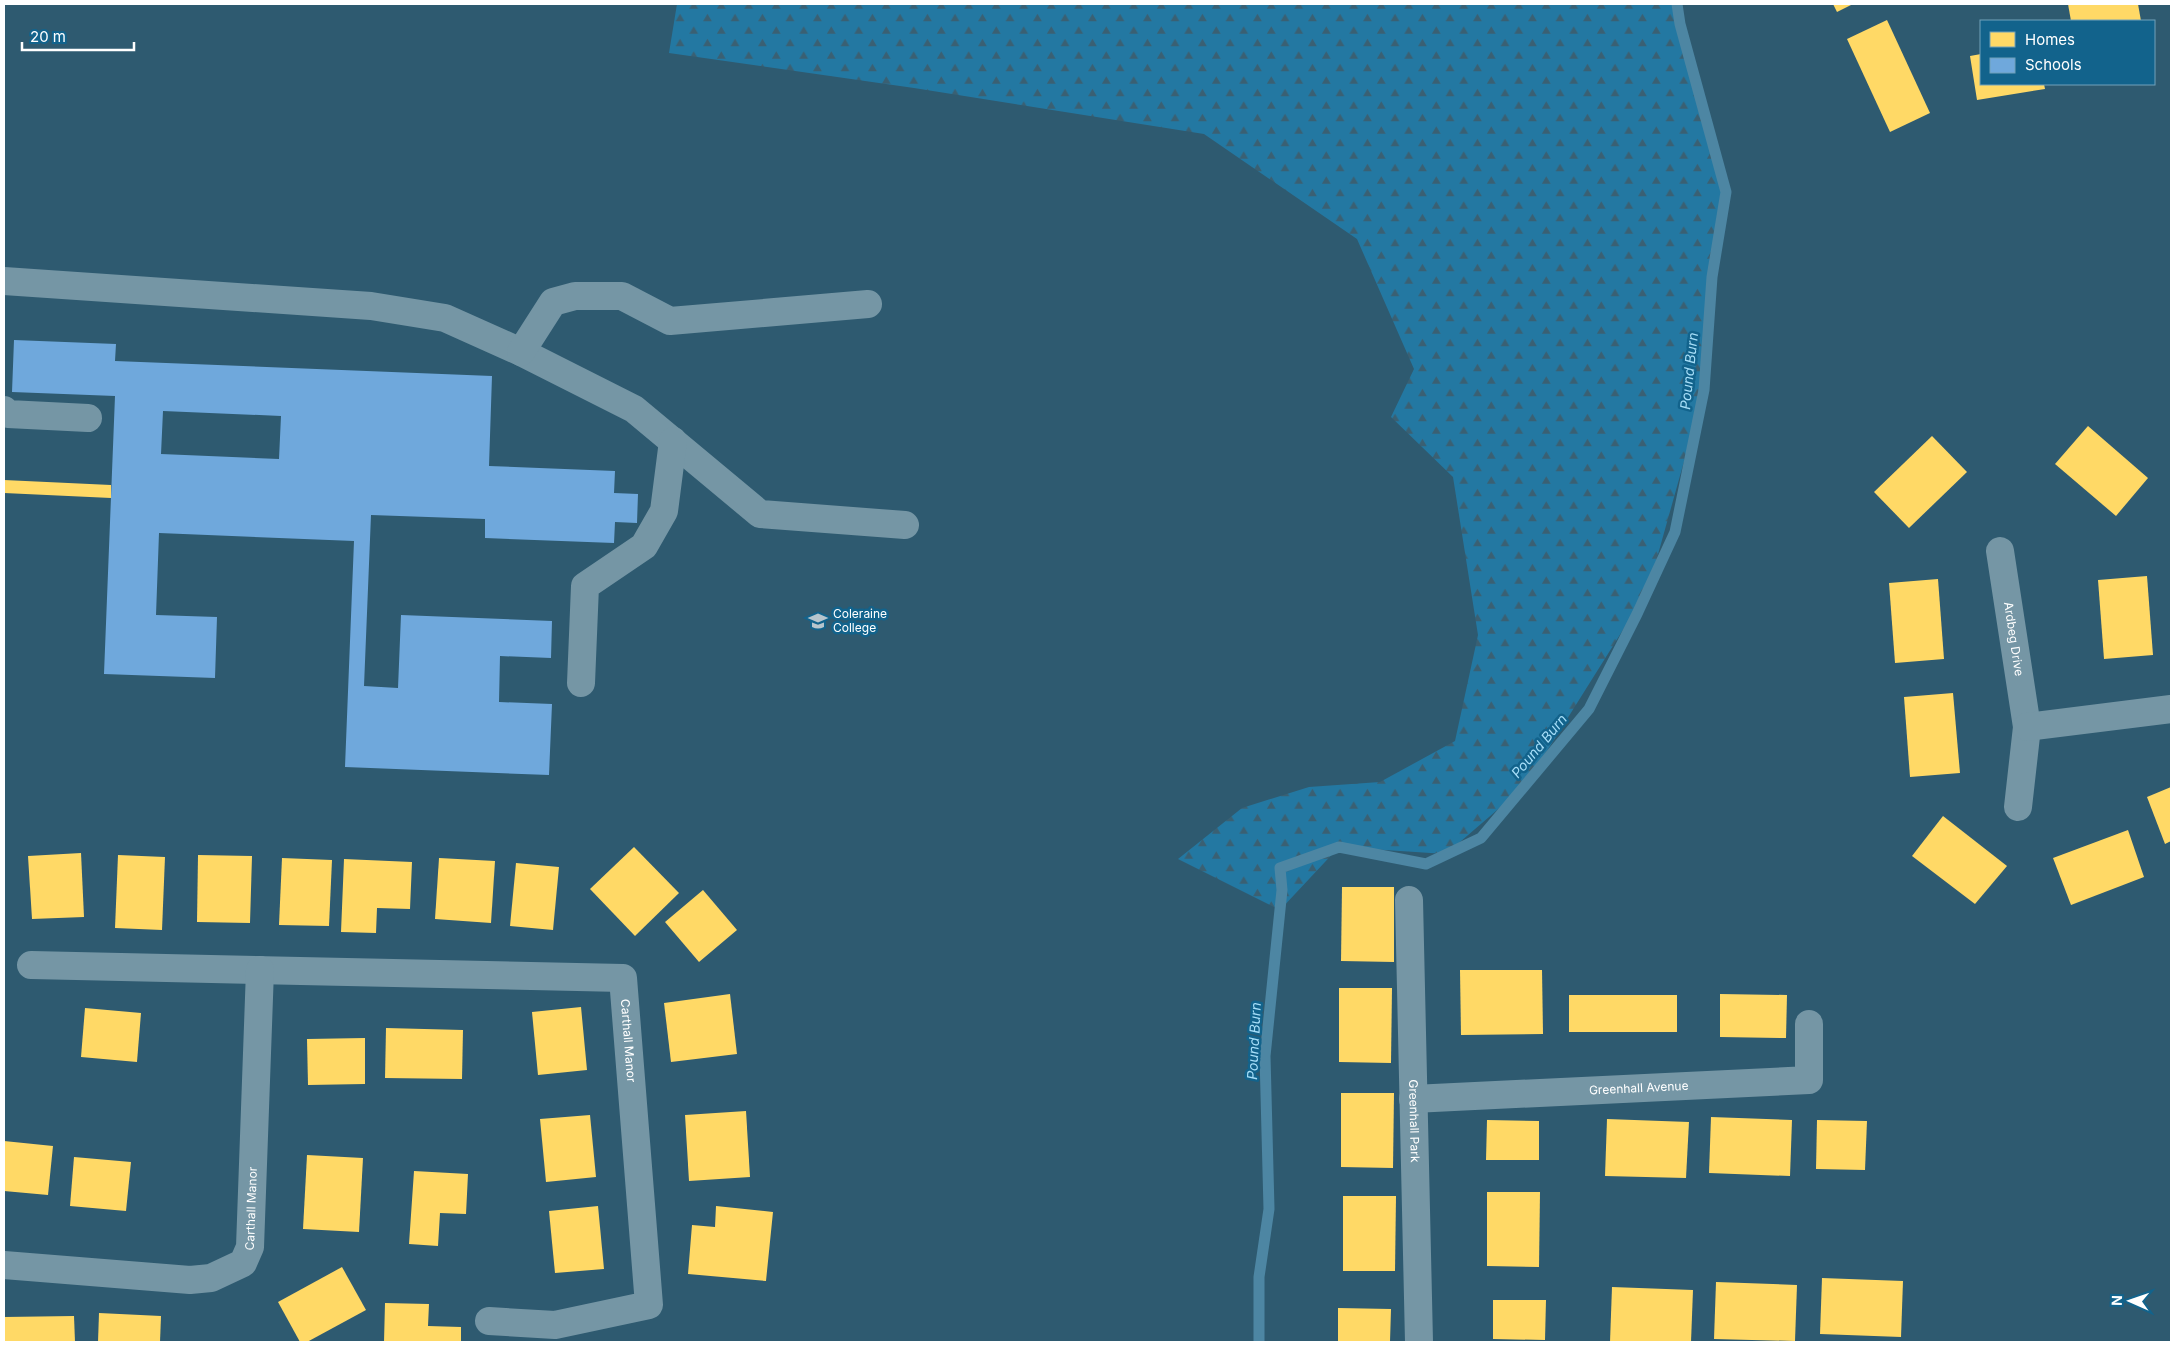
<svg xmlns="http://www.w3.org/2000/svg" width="2175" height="1346" viewBox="0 0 2175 1346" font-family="Inter,sans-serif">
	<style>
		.forest { fill: url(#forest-firs) }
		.homes { fill: #ffd966 }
		.schools { fill: #6fa8dc; fill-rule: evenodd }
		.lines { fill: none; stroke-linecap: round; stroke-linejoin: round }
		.stream { stroke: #4d86a3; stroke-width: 11 }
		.minor { stroke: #7596a5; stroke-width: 28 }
		.labels { text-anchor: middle; stroke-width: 5; stroke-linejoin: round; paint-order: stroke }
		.poi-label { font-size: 12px; fill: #fff; stroke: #12638c; text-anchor: start }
		.street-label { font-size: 12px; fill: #fff; stroke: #12638c }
		.water-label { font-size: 14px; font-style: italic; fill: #a6def8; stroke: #12638c }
	</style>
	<defs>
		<pattern id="forest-firs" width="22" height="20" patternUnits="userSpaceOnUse" patternTransform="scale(1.25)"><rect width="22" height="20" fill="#2378a2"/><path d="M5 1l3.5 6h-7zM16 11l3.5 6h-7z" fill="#3a6073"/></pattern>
	</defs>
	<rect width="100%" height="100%" fill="#2e5a70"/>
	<path class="forest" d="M 677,4 L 1677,4 L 1680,24 L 1726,192 L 1704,390 L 1648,590 L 1525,786 L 1446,854 L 1339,847 L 1280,910 L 1178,859 L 1242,808 L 1309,787 L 1380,782 L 1455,741 L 1478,635 L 1453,477 L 1391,417 L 1414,369 L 1357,239 L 1204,134 L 914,88 L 669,53 Z"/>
	<g class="homes">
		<path d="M 1833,4 L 1853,4 L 1837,12 Z"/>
		<path d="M 2068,4 L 2138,4 L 2141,21 L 2071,21 Z"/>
		<path d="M 1887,20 L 1930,113 L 1890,132 L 1847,39 Z"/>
		<path d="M 1981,54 L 1981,84 L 2044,84 L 2045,89 L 1977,100 L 1970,56 Z"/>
		<path d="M 2088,426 L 2148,478 L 2116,516 L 2055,464 Z"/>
		<path d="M 1932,436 L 1967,472 L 1909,528 L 1874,492 Z"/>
		<path d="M 4,480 L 111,485 L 111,498 L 4,493 Z"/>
		<path d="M 2147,576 L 2153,655 L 2104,659 L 2098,580 Z"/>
		<path d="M 1938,579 L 1944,659 L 1895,663 L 1889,583 Z"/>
		<path d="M 1953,693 L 1960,773 L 1910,777 L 1904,697 Z"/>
		<path d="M 2171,787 L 2171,841 L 2165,844 L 2147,797 Z"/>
		<path d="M 1943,816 L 2007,866 L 1975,904 L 1912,856 Z"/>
		<path d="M 2128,830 L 2144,877 L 2071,905 L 2053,858 Z"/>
		<path d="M 634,847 L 679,893 L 635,936 L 590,889 Z"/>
		<path d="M 81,853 L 84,917 L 32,919 L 28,856 Z"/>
		<path d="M 118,855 L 165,857 L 162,930 L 115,928 Z"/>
		<path d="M 198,855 L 252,856 L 250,923 L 197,922 Z"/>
		<path d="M 282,858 L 332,860 L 329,926 L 279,925 Z"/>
		<path d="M 439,858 L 495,861 L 491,923 L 435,919 Z"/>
		<path d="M 344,859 L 412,862 L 410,909 L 377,908 L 376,933 L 341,932 Z"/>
		<path d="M 516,863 L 559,867 L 553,930 L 510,926 Z"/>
		<path d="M 1342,887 L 1394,887 L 1394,962 L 1341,961 Z"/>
		<path d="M 703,890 L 737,930 L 699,962 L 665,922 Z"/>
		<path d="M 1460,970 L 1542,970 L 1543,1034 L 1461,1035 Z"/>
		<path d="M 1339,988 L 1392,988 L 1391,1063 L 1339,1062 Z"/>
		<path d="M 730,994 L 737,1054 L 671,1062 L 664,1003 Z"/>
		<path d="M 1720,994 L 1787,995 L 1786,1038 L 1720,1037 Z"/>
		<rect x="1569" y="995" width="108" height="37"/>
		<path d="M 581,1007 L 587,1070 L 538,1075 L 532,1012 Z"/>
		<path d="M 85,1008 L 141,1013 L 137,1062 L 81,1057 Z"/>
		<path d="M 386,1028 L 463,1030 L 462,1079 L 385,1078 Z"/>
		<path d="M 365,1038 L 365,1084 L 308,1085 L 307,1039 Z"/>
		<path d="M 1341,1093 L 1394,1093 L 1393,1168 L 1341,1167 Z"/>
		<path d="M 746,1111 L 750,1177 L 689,1181 L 685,1115 Z"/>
		<path d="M 590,1115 L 596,1177 L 546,1182 L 540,1119 Z"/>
		<path d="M 1711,1117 L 1792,1120 L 1790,1176 L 1709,1173 Z"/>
		<path d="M 1607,1119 L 1689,1122 L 1686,1178 L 1605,1176 Z"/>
		<path d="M 1487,1120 L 1539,1121 L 1539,1160 L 1486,1160 Z"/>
		<path d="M 1817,1120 L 1867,1121 L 1865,1170 L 1816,1169 Z"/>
		<path d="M 4,1141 L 53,1146 L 48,1195 L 4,1191 Z"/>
		<path d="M 307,1155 L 363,1158 L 359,1232 L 303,1229 Z"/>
		<path d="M 74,1157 L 131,1162 L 126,1211 L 70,1206 Z"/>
		<path d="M 414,1171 L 468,1174 L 466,1214 L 440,1213 L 438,1246 L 409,1244 Z"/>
		<path d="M 1487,1192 L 1540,1192 L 1539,1267 L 1487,1266 Z"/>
		<path d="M 1343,1196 L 1396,1196 L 1395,1271 L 1343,1271 Z"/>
		<path d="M 598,1206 L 604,1269 L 555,1273 L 549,1211 Z"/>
		<path d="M 716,1206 L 773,1212 L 766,1281 L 688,1274 L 692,1225 L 715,1227 Z"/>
		<path d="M 342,1267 L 366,1310 L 307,1342 L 300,1342 L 278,1302 Z"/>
		<path d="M 1822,1278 L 1903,1281 L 1901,1337 L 1820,1334 Z"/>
		<path d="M 1716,1282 L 1797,1285 L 1795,1341 L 1714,1339 Z"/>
		<path d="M 1612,1287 L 1693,1290 L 1691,1342 L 1610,1342 Z"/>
		<path d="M 1493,1300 L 1546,1300 L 1545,1340 L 1493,1339 Z"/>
		<path d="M 385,1303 L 429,1304 L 428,1326 L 461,1327 L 461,1342 L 384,1342 Z"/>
		<path d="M 1338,1308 L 1391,1309 L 1390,1342 L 1338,1342 Z"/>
		<path d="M 99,1313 L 161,1316 L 160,1342 L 98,1342 Z"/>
		<path d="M 74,1316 L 75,1342 L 4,1342 L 4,1317 Z"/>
	</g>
	<path class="schools" d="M 14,340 L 116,344 L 115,361 L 492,376 L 489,466 L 615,471 L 614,493 L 638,494 L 637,523 L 615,522 L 614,543 L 485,538 L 485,519 L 371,515 L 364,686 L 398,688 L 401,615 L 552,621 L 551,658 L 500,656 L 499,702 L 552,704 L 549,775 L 345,767 L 354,541 L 159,533 L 156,615 L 217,617 L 215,678 L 104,674 L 115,396 L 12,392 ZM 163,411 L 281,416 L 279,459 L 161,454 Z"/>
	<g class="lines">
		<path class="stream" d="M 1259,1342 L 1259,1277 L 1269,1209 L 1265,1056 L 1282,890 L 1280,868 L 1339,847 L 1426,864 L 1481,838 L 1589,709 L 1637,614 L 1675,532 L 1704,390 L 1712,277 L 1726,192 L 1680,24 L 1677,4"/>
		<g class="minor">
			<path d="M 4,281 L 371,306 L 445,318 L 521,352 L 634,409 L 760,514 L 905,525"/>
			<path d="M 521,352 L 553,302 L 575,296 L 622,296 L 670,321 L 868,304"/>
			<path d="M 4,410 L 8,414 L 88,418"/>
			<path id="s1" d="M 2000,551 L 2027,727 L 2018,807"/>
			<path d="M 581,683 L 585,586 L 644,546 L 664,511 L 673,441"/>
			<path d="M 2027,727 L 2171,709"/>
			<path id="s2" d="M 1409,900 L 1419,1342"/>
			<path id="s3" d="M 31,965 L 623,978 L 649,1305 L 555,1325 L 489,1321"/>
			<path id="s4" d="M 1413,1099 L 1809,1080 L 1809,1024"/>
			<path id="s5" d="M 4,1265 L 190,1280 L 211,1278 L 243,1263 L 250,1247 L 260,970"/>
		</g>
	</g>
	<defs>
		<g id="school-bare" transform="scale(1.5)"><path d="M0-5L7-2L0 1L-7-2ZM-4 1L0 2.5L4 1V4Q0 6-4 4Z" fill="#b6c5cd" stroke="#12638c" stroke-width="2.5" paint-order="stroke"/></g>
	</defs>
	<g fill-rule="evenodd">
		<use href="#school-bare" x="818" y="621"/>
	</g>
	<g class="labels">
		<g class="poi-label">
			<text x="833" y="618">Coleraine<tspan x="833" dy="14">College</tspan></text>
		</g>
		<g class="street-label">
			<text dy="4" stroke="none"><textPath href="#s1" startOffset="89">Ardbeg Drive</textPath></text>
			<text dy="4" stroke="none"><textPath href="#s3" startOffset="655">Carthall Manor</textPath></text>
			<text dy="4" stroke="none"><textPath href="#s4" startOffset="226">Greenhall Avenue</textPath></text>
			<text dy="4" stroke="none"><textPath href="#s2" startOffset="221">Greenhall Park</textPath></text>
			<text dy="4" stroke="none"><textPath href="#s5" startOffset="299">Carthall Manor</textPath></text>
		</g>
		<g class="water-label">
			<text transform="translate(1689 371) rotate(-84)" y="5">Pound Burn</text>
			<text transform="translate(1539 746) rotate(-50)" y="5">Pound Burn</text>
			<text transform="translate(1254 1041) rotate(-87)" y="5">Pound Burn</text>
		</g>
	</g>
	<rect width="2175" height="1346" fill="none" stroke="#ffffff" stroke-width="10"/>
	<rect x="1980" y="20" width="175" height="65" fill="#12638c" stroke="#71a1ba"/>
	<rect x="1990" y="32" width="25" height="15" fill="#ffd966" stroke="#71a1ba"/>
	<text x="2025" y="45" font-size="15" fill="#ffffff">Homes</text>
	<rect x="1990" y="58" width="25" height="15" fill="#6fa8dc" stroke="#71a1ba"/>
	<text x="2025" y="70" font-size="15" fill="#ffffff">Schools</text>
	<g transform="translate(2130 1301) rotate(272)" stroke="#12638c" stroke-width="4" paint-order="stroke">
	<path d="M0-4L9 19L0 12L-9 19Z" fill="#ffffff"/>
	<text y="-8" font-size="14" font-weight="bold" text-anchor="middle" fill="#ffffff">N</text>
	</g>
	<path d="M22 42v8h112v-8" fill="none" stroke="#ffffff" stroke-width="2.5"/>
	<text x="30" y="42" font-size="15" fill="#ffffff" stroke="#12638c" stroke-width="4" paint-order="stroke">20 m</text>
</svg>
